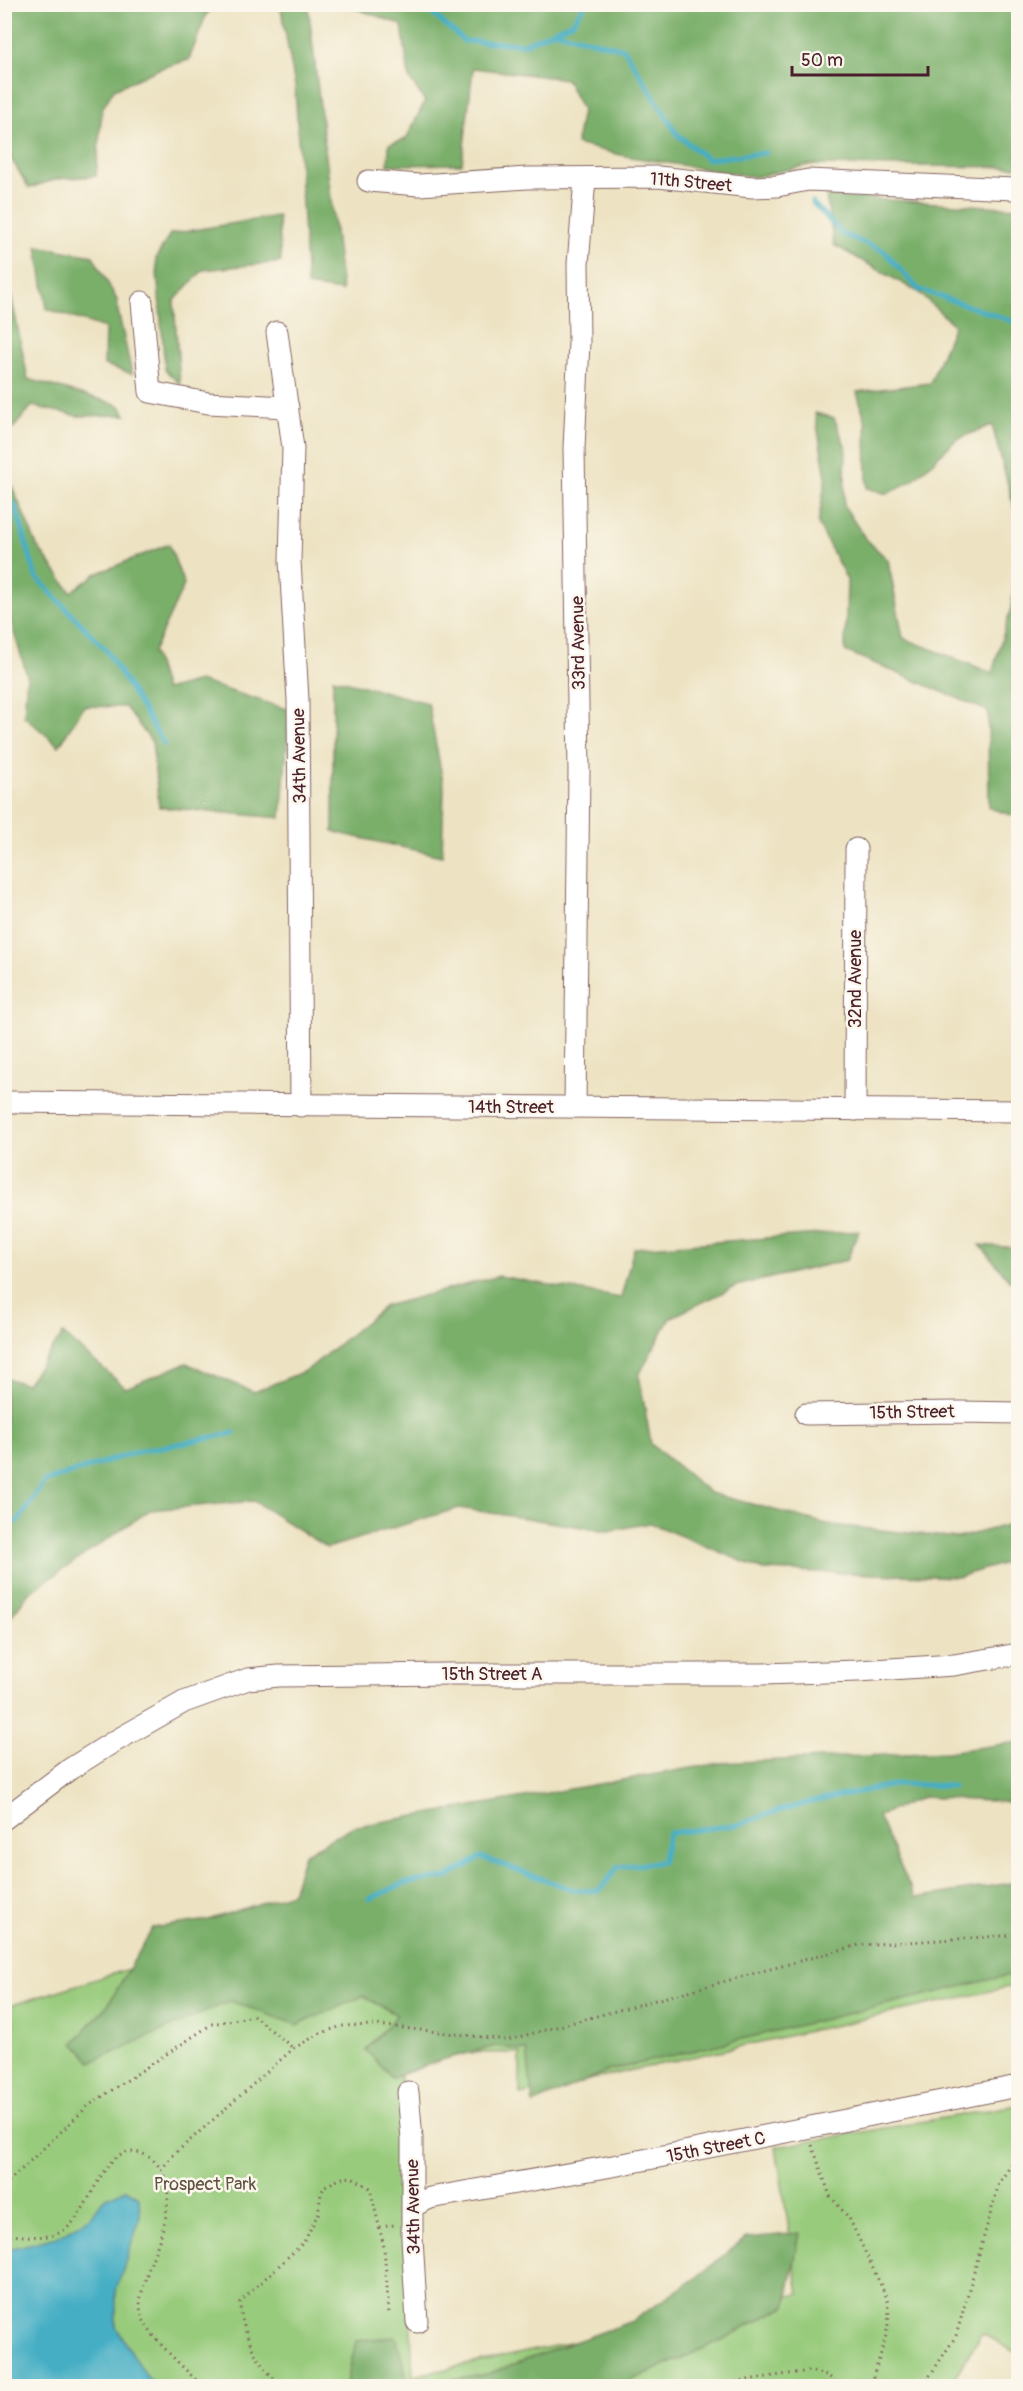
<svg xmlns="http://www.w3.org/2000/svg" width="1023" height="2391" viewBox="0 0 1023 2391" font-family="Pangolin,sans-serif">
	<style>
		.green { fill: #98cb7b; stroke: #717553; stroke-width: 1.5 }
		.forest { fill: #7aaf6b; stroke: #62674b; stroke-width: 1.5 }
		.water { fill: #45aec4; stroke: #486678; stroke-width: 1.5 }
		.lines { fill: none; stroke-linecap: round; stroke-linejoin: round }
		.stream { stroke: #45aec4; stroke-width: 5 }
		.minor-casing { stroke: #836460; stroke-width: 23 }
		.path { stroke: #836460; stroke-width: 3; stroke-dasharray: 1.5 4.5; stroke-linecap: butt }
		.minor { stroke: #fff; stroke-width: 21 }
		.labels { text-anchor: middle; stroke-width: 5; stroke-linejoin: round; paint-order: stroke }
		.street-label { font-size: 18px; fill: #4a1f2b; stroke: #fbf7ec }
		.park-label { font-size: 18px; fill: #615343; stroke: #fbf7ec }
	</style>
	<rect width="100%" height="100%" fill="#fbf7ec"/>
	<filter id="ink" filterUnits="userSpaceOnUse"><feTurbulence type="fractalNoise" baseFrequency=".0167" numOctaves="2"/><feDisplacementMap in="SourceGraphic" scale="12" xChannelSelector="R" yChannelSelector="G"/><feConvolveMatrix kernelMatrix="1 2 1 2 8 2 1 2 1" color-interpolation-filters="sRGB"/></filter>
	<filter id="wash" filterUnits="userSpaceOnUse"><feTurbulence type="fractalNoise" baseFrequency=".008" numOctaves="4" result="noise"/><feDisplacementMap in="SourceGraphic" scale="24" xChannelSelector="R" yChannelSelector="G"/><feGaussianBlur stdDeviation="1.35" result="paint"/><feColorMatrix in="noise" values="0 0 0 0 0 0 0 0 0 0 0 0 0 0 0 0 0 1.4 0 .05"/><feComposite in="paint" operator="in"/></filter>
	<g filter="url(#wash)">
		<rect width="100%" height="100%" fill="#ede3c3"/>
		<path class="green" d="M 305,1915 L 1018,1923 L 1018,1985 L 520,2095 L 520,2053 L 399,2052 L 413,2376 L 799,2294 L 776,2147 L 1018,2105 L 1018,2354 L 982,2333 L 949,2386 L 5,2386 L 5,2007 Z"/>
		<g class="forest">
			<path d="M 5,4 L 214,4 L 214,5 L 206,15 L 189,60 L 161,68 L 114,89 L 102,109 L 96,176 L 57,179 L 29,188 L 5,149 Z"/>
			<path d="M 269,5 L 308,5 L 342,291 L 307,286 L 295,86 L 281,9 Z"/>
			<path d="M 346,5 L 1018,5 L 1018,167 L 809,165 L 755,177 L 625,156 L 576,144 L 582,110 L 566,79 L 473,68 L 462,164 L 388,165 L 389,144 L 406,139 L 425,101 L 409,78 L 402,25 Z"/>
			<path d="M 826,196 L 1018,208 L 1018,522 L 992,425 L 957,439 L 913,480 L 887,494 L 867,488 L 866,423 L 857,392 L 930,383 L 954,325 L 918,292 L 834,245 Z"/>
			<path d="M 278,216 L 281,262 L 203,270 L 174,301 L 180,384 L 165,370 L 156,258 L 170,234 Z"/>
			<path d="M 37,246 L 93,256 L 117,300 L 118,311 L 132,374 L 104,365 L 105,328 L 47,309 Z"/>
			<path d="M 5,265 L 28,379 L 119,405 L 126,415 L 77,416 L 32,406 L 5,438 Z"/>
			<path d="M 815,413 L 834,418 L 846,448 L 844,506 L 865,538 L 888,560 L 903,638 L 992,673 L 1011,608 L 1018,558 L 1018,817 L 989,808 L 988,711 L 845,651 L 847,580 L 818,524 L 826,477 Z"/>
			<path d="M 4,467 L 37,546 L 71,592 L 96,574 L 169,544 L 184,585 L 153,652 L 165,690 L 199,681 L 290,710 L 281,818 L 159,807 L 152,742 L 125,707 L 84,706 L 59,746 L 24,716 L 27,675 L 5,603 Z"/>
			<path d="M 333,678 L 428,703 L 444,787 L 442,856 L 333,832 Z"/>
			<path d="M 859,1231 L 847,1260 L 736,1286 L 670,1318 L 639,1375 L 651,1444 L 710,1493 L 831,1525 L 958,1538 L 1018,1522 L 1018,1559 L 958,1577 L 763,1570 L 650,1523 L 608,1531 L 459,1508 L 327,1548 L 254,1501 L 150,1510 L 29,1593 L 5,1624 L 5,1378 L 26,1384 L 63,1334 L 126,1388 L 186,1363 L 254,1392 L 307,1370 L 385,1306 L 499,1276 L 621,1298 L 634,1248 Z"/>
			<path d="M 980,1245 L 1018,1248 L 1018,1281 L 1010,1281 Z"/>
			<path d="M 1018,1742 L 1018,1803 L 923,1797 L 878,1816 L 915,1898 L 1018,1882 L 1018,1973 L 608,2071 L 533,2104 L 527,2051 L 496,2046 L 441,2060 L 392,2078 L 366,2050 L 397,2015 L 363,1996 L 297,2025 L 230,2001 L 91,2062 L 74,2043 L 109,2003 L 153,1928 L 208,1920 L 292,1893 L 304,1854 L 352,1827 L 720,1763 L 947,1752 Z"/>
			<path d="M 800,2233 L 786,2306 L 718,2342 L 618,2386 L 418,2386 L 487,2374 L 632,2321 L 697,2277 L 746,2238 Z"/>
			<path d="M 396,2336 L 409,2386 L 346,2386 L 356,2341 Z"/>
		</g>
		<path class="water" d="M 126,2189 L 139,2197 L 140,2218 L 116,2291 L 116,2327 L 147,2377 L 158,2386 L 5,2386 L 5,2250 L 57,2237 L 90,2218 L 104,2199 Z"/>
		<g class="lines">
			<g class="stream">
				<path d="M 421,4 L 464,41 L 524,44 L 573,22 L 585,4"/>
				<path d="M 4,19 L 11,4"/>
				<path d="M 553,31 L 624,49 L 677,134 L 707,159 L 766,153"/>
				<path d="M 812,202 L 842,234 L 884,251 L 918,289 L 1018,323"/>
				<path d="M 4,496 L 15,505 L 36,577 L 106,650 L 164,744"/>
				<path d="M 4,1528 L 20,1519 L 44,1482 L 136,1452 L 234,1433"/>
				<path d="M 369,1899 L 405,1883 L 448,1877 L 481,1857 L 574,1890 L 599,1891 L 618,1867 L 662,1862 L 669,1833 L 738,1825 L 771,1813 L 811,1802 L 897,1784 L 953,1786"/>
			</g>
		</g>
	</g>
	<g filter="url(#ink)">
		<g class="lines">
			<g class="minor-casing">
				<g id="minor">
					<path d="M 368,181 L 419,185 L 527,178 L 658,177 L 752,187 L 777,186 L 808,180 L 1014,189"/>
					<path d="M 142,302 L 150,392 L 208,403 L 288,407"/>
					<path d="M 277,332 L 293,448 L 290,561 L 298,700 L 301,1106"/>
					<path d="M 4,1102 L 1018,1111"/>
					<path d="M 575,1107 L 579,770 L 574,448 L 579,343 L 578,264 L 585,179"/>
					<path d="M 855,1110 L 856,849"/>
					<path d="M 806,1414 L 960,1412 L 1018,1413"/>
					<path d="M 4,1819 L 70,1769 L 110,1744 L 184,1702 L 248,1679 L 279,1676 L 450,1674 L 762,1674 L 858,1671 L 954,1665 L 1018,1654"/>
					<path d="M 408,2092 L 412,2139 L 412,2238 L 417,2322"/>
					<path d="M 413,2206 L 430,2198 L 618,2165 L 1018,2086"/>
				</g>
			</g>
			<g class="path">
				<path d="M 812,2145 L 830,2196 L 849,2218 L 887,2298 C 894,2327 878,2359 870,2386"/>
				<path d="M 161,2170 L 171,2157 L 294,2048 L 321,2033 L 342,2026 L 377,2025 L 508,2040 L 859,1945 L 1018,1935"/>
				<path d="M 4,2186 L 88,2106 L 212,2024 L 254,2016 L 293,2048"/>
				<path d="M 380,2227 L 394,2225"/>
				<path d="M 4,2236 C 21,2234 43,2240 59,2233 C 89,2220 99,2154 129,2152 C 141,2152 149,2155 157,2164 C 182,2196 157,2243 146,2277 C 143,2288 138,2302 141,2313 C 145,2334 187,2370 202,2386"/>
				<path d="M 283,2386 C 276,2380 268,2373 263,2366 C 251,2350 240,2322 240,2302 L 304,2242 L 318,2214 L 321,2193 L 325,2186 L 342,2178 L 352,2177 L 370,2188 L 384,2247 L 389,2314"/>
				<path d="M 706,2386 L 809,2371 L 827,2375 L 840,2386"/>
				<path d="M 923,2386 L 956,2336 L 999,2183 L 1018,2155"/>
			</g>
			<use href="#minor" class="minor"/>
		</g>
	</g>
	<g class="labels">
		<g class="street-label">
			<text transform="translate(691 182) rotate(5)" y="6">11th Street</text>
			<text transform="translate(578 643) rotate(-91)" y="6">33rd Avenue</text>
			<text transform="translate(299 756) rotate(-91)" y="6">34th Avenue</text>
			<text transform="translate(855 979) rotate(-90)" y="6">32nd Avenue</text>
			<text x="511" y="1113">14th Street</text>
			<text transform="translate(912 1412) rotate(-1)" y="6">15th Street</text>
			<text x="492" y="1680">15th Street A</text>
			<text transform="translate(716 2147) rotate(-11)" y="6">15th Street C</text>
			<text transform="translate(413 2207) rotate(-91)" y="6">34th Avenue</text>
		</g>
		<g class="park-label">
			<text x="205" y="2190">Prospect Park</text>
		</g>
	</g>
	<rect width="1023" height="2391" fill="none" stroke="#fbf7ec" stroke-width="24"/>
	<path d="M792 66v9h136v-9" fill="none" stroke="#4a1f2b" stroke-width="3"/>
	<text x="801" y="66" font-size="18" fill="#4a1f2b" stroke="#fbf7ec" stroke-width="4.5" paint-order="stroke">50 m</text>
</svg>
